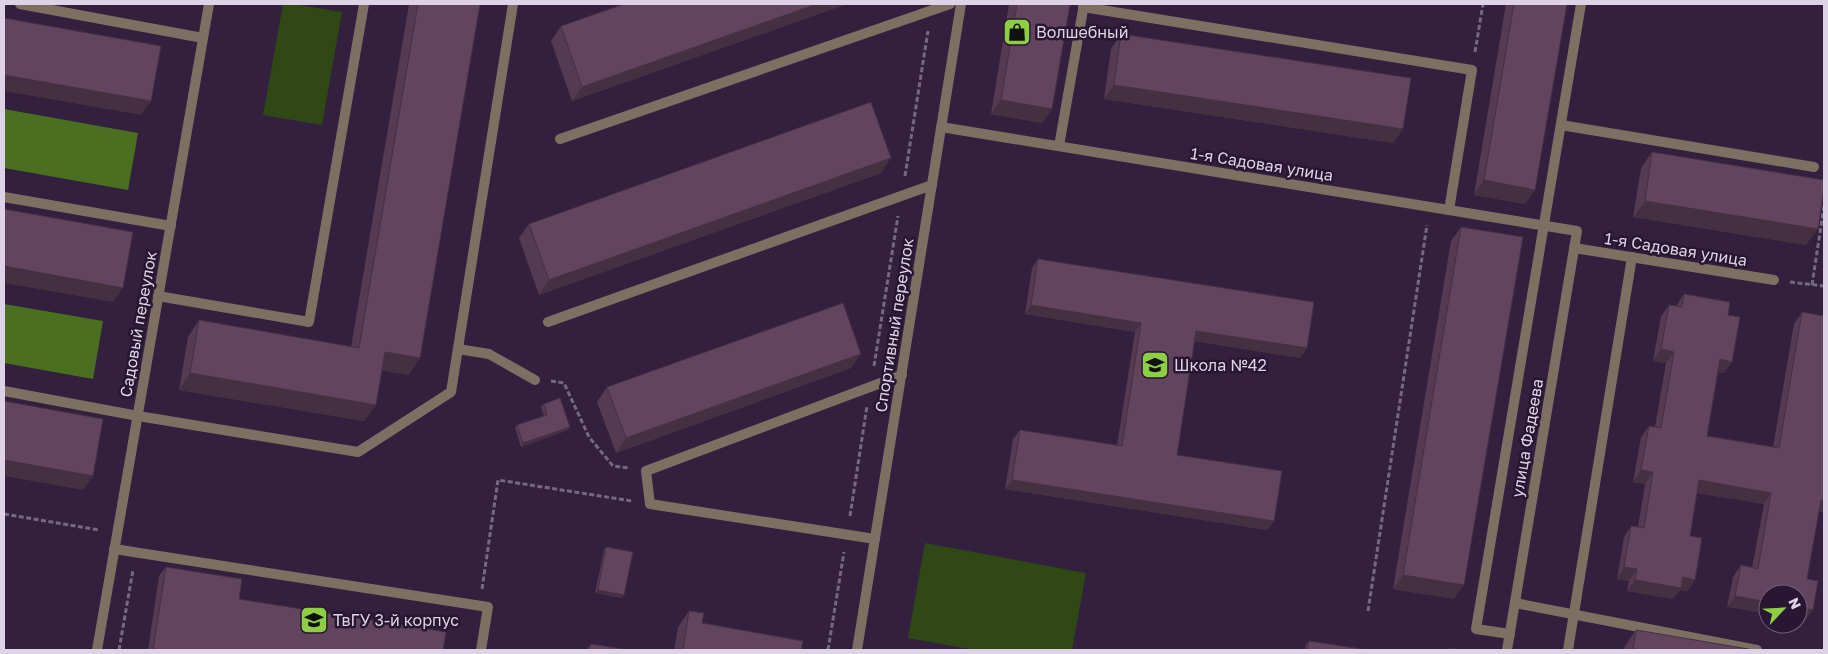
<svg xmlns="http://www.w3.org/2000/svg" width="1828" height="654" viewBox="0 0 1828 654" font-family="'Golos Text',sans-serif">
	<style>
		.green { fill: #2f4815 }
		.forest { fill: #4a6f21 }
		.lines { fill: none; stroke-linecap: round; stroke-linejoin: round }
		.path { stroke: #776881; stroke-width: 3; stroke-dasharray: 5 2.5; stroke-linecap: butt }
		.service { stroke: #7c7062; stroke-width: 10 }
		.minor { stroke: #7c7062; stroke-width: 10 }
		.tertiary { stroke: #7c7062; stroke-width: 10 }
		.wall { fill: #553a52 }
		.shaded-wall { fill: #453042 }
		.building { fill: #63445f; stroke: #453042 }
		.labels { text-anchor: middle; stroke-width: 5; stroke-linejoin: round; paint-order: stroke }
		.poi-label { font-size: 16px; fill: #ded3e6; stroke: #281633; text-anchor: start }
		.street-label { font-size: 16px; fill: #ded3e6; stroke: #281633 }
	</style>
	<rect width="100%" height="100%" fill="#32203e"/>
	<g class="green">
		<path d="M 283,4 L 293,4 L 342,12 L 322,125 L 263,115 Z"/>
		<path d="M 925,543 L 1086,573 L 1072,650 L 975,650 L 908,638 Z"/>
	</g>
	<g class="forest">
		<path d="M 4,109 L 138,133 L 128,190 L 4,168 Z"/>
		<path d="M 4,304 L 103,321 L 93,379 L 4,363 Z"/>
	</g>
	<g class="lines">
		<g class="path">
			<path d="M 1475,52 L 1483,4"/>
			<path d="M 905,176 L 928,31"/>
			<path d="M 1790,282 L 1824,286"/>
			<path d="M 1812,285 L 1824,206"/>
			<path d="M 874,366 L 898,216"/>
			<path d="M 551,381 L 564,383 L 589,437 L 613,466 L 629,468"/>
			<path d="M 4,514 L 99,530"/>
			<path d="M 850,516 L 867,406"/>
			<path d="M 482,589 L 498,480 L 632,501"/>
			<path d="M 1368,611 L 1427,225"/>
			<path d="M 119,650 L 133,570"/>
			<path d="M 828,650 L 844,552"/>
		</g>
		<g class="service">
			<path d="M 20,4 L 203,38"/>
			<path d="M 1083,7 L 1472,70 L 1449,210"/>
			<path d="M 1561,125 L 1814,167"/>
			<path d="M 560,139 L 950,4"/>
			<path d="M 1059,146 L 1084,4"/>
			<path d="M 4,197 L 171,226"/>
			<path d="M 158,296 L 309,322 L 364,4"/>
			<path d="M 548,322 L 932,185"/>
			<path d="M 458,349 L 489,354 L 535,380"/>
			<path d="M 4,391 L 138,416 L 358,452 L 451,392 L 513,4"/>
			<path d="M 875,539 L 650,504 L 646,471 L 902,375"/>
			<path d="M 114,549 L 488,607 L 481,650"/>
			<path d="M 1515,603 L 1757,650"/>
			<path d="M 1510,634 L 1476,629 L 1581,4"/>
			<path d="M 1568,650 L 1632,257"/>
		</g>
		<g class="minor">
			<path d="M 941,127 L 1577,231 L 1507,650"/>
			<path d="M 1574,248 L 1774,280"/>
			<path d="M 97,650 L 209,4"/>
		</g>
		<path class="tertiary" d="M 857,650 L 961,4"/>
	</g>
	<g class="wall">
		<path d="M 409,4 L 480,4 L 420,358 L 408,375 L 382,370 L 376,405 L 364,421 L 179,390 L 188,337 L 199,320 L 351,347 Z"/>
		<path d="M 847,4 L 572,101 L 551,41 L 561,26 Z"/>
		<path d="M 1009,4 L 1070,4 L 1052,109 L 1042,123 L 991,114 Z"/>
		<path d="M 1506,4 L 1567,4 L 1535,190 L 1525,204 L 1474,195 Z"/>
		<path d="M 1121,34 L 1403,129 L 1393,143 L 1104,99 L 1111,49 Z"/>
		<path d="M 1652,152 L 1806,245 L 1633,217 L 1641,168 Z"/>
		<path d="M 881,173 L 539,295 L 519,238 L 529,224 Z"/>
		<path d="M 1461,227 L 1454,599 L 1393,589 L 1451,241 Z"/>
		<path d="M 1038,259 L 1307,348 L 1300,358 L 1194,341 L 1177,455 L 1274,521 L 1267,530 L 1005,489 L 1013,439 L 1020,430 L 1117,445 L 1135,332 L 1025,314 L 1032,268 Z"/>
		<path d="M 1684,294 L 1728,315 L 1732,362 L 1724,373 L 1718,372 L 1707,436 L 1773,447 L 1794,324 L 1802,312 L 1824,316 L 1824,512 L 1819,512 L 1807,579 L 1805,621 L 1798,620 L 1798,594 L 1727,607 L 1733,577 L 1741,565 L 1752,568 L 1764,504 L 1697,493 L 1690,536 L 1695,580 L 1687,591 L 1680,590 L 1673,599 L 1627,591 L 1629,581 L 1617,579 L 1624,537 L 1631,526 L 1638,527 L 1645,484 L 1633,482 L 1641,437 L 1649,426 L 1655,427 L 1666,363 L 1653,361 L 1661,316 L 1669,305 L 1676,306 Z"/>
		<path d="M 851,368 L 616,453 L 597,402 L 607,387 Z"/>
		<path d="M 544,404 L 570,427 L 568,430 L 521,447 L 515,428 L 517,425 L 544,416 L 541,407 Z"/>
		<path d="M 606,547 L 622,598 L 595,593 L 604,550 Z"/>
		<path d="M 166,567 L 239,599 L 443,650 L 148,650 L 159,576 Z"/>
		<path d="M 689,611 L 702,623 L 801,650 L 674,650 L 678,627 Z"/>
		<path d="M 1636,630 L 1754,650 L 1624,650 L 1625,646 Z"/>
		<path d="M 1309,641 L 1368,650 L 1305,650 L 1306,644 Z"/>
		<path d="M 591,644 L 628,650 L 586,650 Z"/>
	</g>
	<g class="shaded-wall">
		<path d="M 817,4 L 847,4 L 572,101 L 582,87 Z"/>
		<path d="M 4,75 L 151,101 L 141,115 L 4,91 Z"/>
		<path d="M 1114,85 L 1403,129 L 1393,143 L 1104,99 Z"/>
		<path d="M 1001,100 L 1052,109 L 1042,123 L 991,114 Z"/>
		<path d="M 891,158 L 881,173 L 539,295 L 549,280 Z"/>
		<path d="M 1484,180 L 1535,190 L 1525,204 L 1474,195 Z"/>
		<path d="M 1645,201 L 1818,229 L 1806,245 L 1633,217 Z"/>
		<path d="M 4,266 L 123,288 L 113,302 L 4,283 Z"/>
		<path d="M 1031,305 L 1141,323 L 1135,332 L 1025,314 Z"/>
		<path d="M 1196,331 L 1307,348 L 1300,358 L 1189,340 Z"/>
		<path d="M 1661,349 L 1674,352 L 1666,363 L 1653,361 Z"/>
		<path d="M 385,352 L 420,358 L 408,375 L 373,369 Z"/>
		<path d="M 861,354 L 851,368 L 616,453 L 626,438 Z"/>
		<path d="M 1720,359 L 1732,362 L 1724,373 L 1712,371 Z"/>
		<path d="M 190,373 L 376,405 L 364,421 L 179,390 Z"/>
		<path d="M 570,427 L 568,430 L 521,447 L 523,443 Z"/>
		<path d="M 4,460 L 93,476 L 83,490 L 4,476 Z"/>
		<path d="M 1641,470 L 1653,472 L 1645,484 L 1633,482 Z"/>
		<path d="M 1012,480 L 1274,521 L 1267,530 L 1005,489 Z"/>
		<path d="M 1699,480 L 1771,493 L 1764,504 L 1691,492 Z"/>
		<path d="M 1821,500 L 1824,500 L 1824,512 L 1813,511 Z"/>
		<path d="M 1624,567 L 1637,569 L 1629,581 L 1617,579 Z"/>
		<path d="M 1403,575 L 1464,585 L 1454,599 L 1393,589 Z"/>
		<path d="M 1683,577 L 1695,580 L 1687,591 L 1680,590 L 1673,599 L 1627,591 L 1635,580 Z"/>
		<path d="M 598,590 L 624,595 L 622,598 L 595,593 Z"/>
		<path d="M 1735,596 L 1768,602 L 1768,614 L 1727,607 Z"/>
		<path d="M 1798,607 L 1813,610 L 1805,621 L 1798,620 Z"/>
	</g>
	<g class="building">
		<path d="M 418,4 L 480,4 L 420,358 L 385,352 L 376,405 L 190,373 L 199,320 L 359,348 Z"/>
		<path d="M 624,4 L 817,4 L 582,87 L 561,26 Z"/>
		<path d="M 1017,4 L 1070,4 L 1052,109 L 1001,100 Z"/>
		<path d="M 1514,4 L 1567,4 L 1535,190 L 1484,180 Z"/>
		<path d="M 4,18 L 161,46 L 151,101 L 4,75 Z"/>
		<path d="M 1121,34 L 1411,78 L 1403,129 L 1114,85 Z"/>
		<path d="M 871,102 L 891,158 L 549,280 L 529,224 Z"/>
		<path d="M 1652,152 L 1824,180 L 1824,188 L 1818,229 L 1645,201 Z"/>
		<path d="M 4,209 L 133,232 L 123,288 L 4,266 Z"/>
		<path d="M 1461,227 L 1523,237 L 1464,585 L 1403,575 Z"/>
		<path d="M 1038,259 L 1314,302 L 1307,348 L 1196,331 L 1177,455 L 1282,471 L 1274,521 L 1012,480 L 1020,430 L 1122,446 L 1141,323 L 1031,305 Z"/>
		<path d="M 1684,294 L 1730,302 L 1728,315 L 1740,317 L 1732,362 L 1720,359 L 1707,436 L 1779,448 L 1802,312 L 1824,316 L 1824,500 L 1821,500 L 1807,579 L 1818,581 L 1813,610 L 1798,607 L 1798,594 L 1768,594 L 1768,602 L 1735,596 L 1741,565 L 1758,569 L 1771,493 L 1699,480 L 1690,536 L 1702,538 L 1695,580 L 1683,577 L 1681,588 L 1635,580 L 1637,569 L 1624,567 L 1631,526 L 1644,528 L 1653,472 L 1641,470 L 1649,426 L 1661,428 L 1674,352 L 1661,349 L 1669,305 L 1682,307 Z"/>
		<path d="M 843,303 L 861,354 L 626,438 L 607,387 Z"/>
		<path d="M 560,398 L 570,427 L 523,443 L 517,425 L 547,415 L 544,404 Z"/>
		<path d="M 4,401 L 103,419 L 93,476 L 4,460 Z"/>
		<path d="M 606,547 L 633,552 L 624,595 L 598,590 Z"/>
		<path d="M 166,567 L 242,579 L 239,599 L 446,632 L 443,650 L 153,650 Z"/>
		<path d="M 689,611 L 704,613 L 702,623 L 803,641 L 801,650 L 683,650 Z"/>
		<path d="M 1636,630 L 1754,650 L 1633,650 Z"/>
		<path d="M 1309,641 L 1368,650 L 1307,650 Z"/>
		<path d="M 591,644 L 628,650 L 589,650 Z"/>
		<path d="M 1449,648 L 1460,650 L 1449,650 Z"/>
	</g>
	<defs>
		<g id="shop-square" transform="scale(1.4375)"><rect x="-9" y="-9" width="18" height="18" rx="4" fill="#8dce44" stroke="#281633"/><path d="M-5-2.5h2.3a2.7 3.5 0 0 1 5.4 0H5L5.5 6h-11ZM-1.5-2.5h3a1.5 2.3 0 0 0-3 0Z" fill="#111"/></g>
		<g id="school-square" transform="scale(1.4375)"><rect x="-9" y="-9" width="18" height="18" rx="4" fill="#8dce44" stroke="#281633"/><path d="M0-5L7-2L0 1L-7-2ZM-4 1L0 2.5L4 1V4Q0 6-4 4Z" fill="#111"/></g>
		<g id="university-square" transform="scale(1.4375)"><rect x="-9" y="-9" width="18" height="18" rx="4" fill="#8dce44" stroke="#281633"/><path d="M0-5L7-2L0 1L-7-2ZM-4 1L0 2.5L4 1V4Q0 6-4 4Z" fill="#111"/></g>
	</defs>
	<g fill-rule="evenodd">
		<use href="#shop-square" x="1017" y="32"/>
		<use href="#school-square" x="1155" y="365"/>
		<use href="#university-square" x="314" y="620"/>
	</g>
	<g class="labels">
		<g class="poi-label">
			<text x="1036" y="38">Волшебный</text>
			<text x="1174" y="371">Школа №42</text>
			<text x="333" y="626">ТвГУ 3-й корпус</text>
		</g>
		<g class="street-label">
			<text transform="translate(1262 164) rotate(9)" y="6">1-я Садовая улица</text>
			<text transform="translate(1676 249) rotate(9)" y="6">1-я Садовая улица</text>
			<text transform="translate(138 324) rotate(-80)" y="6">Садовый переулок</text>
			<text transform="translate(894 325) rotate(-81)" y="6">Спортивный переулок</text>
			<text transform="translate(1527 438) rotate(-80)" y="6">улица Фадеева</text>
		</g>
	</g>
	<rect width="1828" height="654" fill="none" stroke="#ded3e6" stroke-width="10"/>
	<g transform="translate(1783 609) rotate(65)"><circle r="24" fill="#281633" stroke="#71627b"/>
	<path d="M0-4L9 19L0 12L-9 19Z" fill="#8dce44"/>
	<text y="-8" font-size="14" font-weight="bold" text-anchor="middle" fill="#ded3e6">N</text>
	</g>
</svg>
